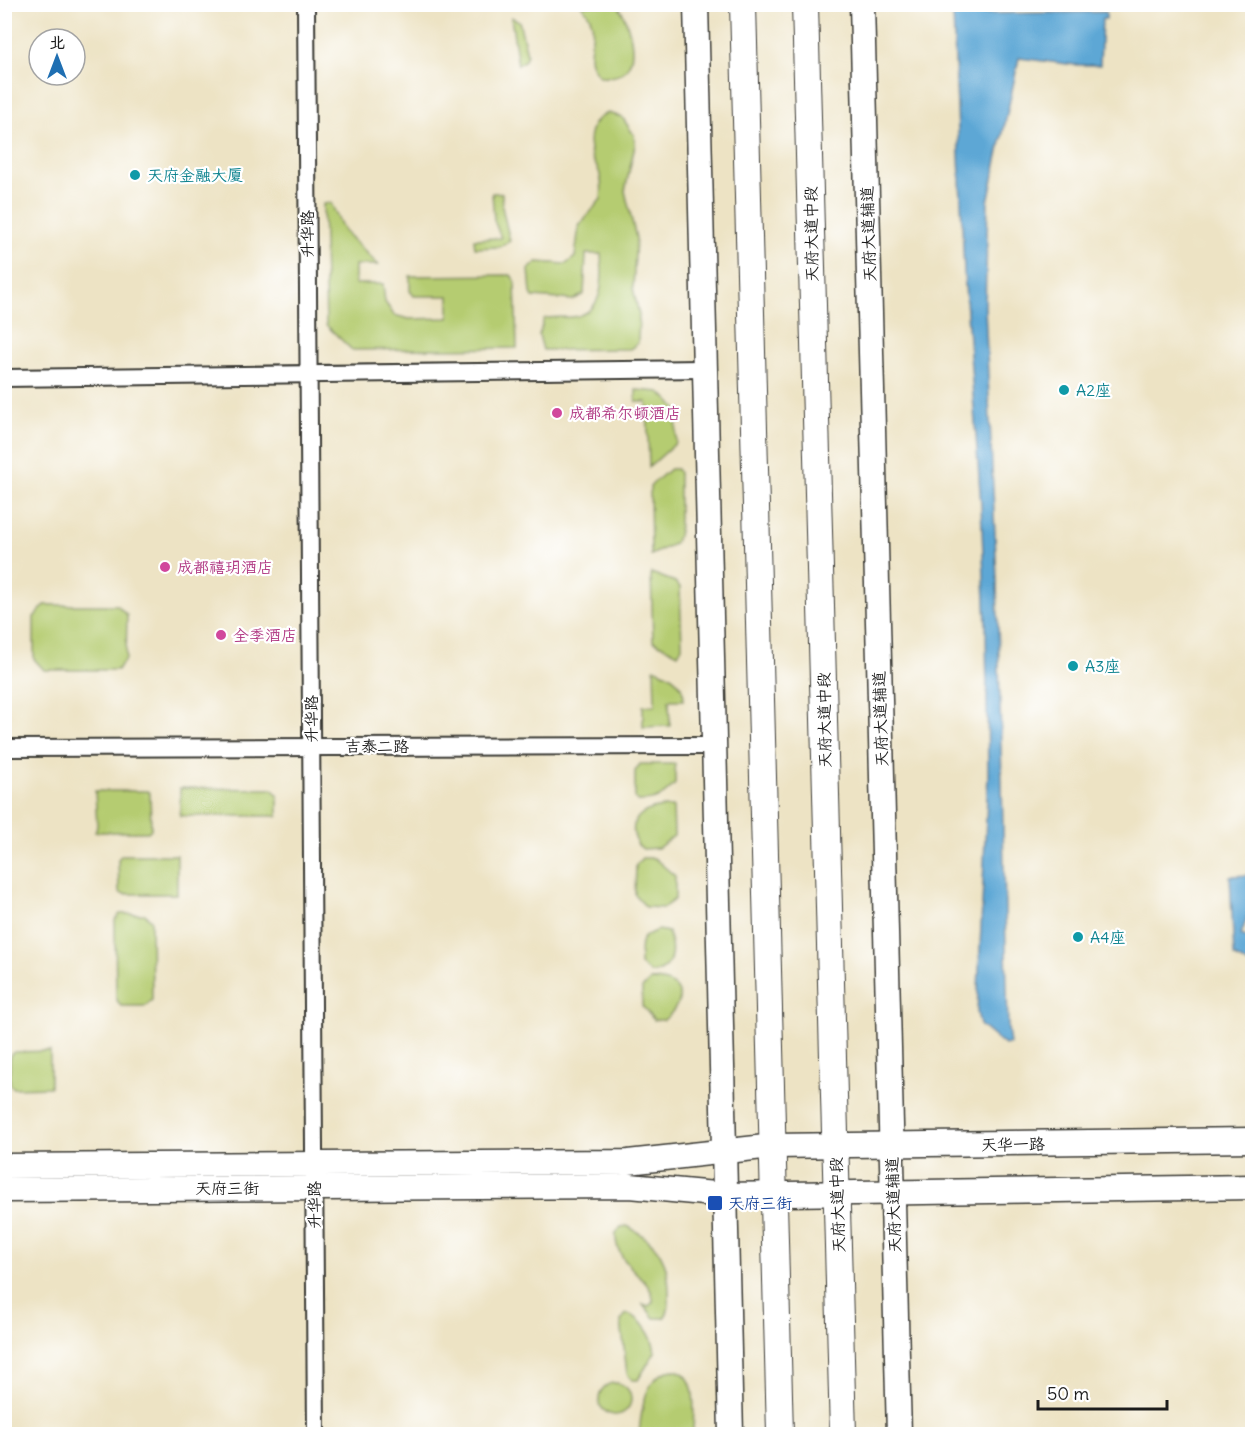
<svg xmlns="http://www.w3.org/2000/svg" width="1257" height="1439" viewBox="0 0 1257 1439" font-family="Delius,'LXGW WenKai TC',sans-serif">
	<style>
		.green { fill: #b5cc71; stroke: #687446; stroke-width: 1.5 }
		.water { fill: #5da7d5; stroke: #3c6278; stroke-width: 1.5 }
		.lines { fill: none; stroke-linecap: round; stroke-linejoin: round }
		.street-casing { stroke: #3b3a35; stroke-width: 20 }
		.secondary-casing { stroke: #3b3a35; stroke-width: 27 }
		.primary-casing { stroke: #3b3a35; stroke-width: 28 }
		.street { stroke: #fff; stroke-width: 16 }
		.secondary { stroke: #fff; stroke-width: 24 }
		.primary { stroke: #fff; stroke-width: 26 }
		.culture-dot { fill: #0f9aa8; stroke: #fff; stroke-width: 2 }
		.hotel-dot { fill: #d1479c; stroke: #fff; stroke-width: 2 }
		.transit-dot { fill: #1a4fb4; stroke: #fff; stroke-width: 2 }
		.labels { text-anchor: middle; stroke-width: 4.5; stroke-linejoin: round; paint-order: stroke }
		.culture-label { font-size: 16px; fill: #0d838f; stroke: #fff; text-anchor: start }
		.street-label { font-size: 16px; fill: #1c1c1c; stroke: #fff }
		.hotel-label { font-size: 16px; fill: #b23c85; stroke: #fff; text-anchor: start }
		.transit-label { font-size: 16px; fill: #164399; stroke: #fff; text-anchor: start }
	</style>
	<rect width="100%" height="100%" fill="#fff"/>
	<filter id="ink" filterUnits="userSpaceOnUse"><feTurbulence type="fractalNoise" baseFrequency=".0167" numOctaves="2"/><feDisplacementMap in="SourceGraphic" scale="12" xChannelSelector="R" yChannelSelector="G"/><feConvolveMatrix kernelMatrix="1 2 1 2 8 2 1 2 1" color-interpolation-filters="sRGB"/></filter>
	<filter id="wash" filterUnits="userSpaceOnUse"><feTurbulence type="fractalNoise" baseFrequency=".008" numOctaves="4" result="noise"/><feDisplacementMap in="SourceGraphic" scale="24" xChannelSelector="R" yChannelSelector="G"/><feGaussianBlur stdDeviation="1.35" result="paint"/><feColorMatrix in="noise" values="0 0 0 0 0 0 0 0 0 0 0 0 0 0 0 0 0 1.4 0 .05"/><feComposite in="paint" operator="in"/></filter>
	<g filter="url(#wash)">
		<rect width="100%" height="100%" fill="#ede3c4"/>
		<g class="green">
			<path d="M 581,5 L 618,5 C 633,29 646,81 601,77 C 574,54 609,32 581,5 Z"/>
			<path d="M 511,17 L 519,21 L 527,54 L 525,60 L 518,65 Z"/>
			<path d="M 608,113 L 622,117 L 634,135 L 635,145 L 625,191 L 636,238 L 633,288 L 639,315 L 638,343 L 630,349 L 543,350 L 539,335 L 544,319 C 552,316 562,318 572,317 C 605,313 603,279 601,254 L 586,254 L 584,294 L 573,300 L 533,297 L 531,293 L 529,269 L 537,262 L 566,264 L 575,257 L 579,226 L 601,199 C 602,191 602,183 600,175 C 599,168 594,164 592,158 C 586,140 589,120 608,113 Z"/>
			<path d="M 492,193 L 502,193 L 502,207 L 510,241 L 500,247 L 475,248 L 474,239 L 501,238 L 494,220 Z"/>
			<path d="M 331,203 L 344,231 L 378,265 L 355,265 L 355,284 L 383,284 L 385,302 L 394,315 L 409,319 L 449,318 L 449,296 L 414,296 L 410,291 L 410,276 L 511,275 L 515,281 L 517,348 L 352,350 L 326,325 L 323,204 Z"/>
			<path d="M 636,390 L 660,392 L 677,409 L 676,443 L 649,467 L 647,402 L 636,402 Z"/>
			<path d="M 670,469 L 677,469 L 679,473 L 679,534 L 674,544 L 651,555 L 650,486 Z"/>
			<path d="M 651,573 L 675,582 L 680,587 L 682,647 L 678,654 L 653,641 Z"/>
			<path d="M 45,605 L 117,605 L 127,615 L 126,659 L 117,670 L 44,670 L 34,659 L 34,617 Z"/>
			<path d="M 654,668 C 670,674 684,681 684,700 L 669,700 L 670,726 L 643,727 L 643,706 L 655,705 Z"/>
			<path d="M 640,764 L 675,764 L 675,784 C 663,796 656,802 638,801 L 635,798 L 635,771 Z"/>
			<path d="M 180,788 L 272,789 L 278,795 L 278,816 L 180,816 Z"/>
			<path d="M 95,791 L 147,791 L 150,793 L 151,829 L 148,832 L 95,832 L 97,826 Z"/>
			<path d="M 673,807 L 674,836 L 658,848 L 643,849 L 638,845 C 623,816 649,806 673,807 Z"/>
			<path d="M 122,855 L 177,855 L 177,894 L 122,894 L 119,891 L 118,859 Z"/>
			<path d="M 642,858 L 654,858 L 675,876 L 675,899 L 663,908 L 646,907 L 635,895 L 636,865 Z"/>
			<path d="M 120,914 L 145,914 L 151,920 L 152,1000 L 146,1006 L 121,1006 L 116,999 L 115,920 Z"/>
			<path d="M 658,930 L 668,932 C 675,951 673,972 650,973 L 640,965 C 641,943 636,938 658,930 Z"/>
			<path d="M 651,980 C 684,981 688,999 664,1020 L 654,1020 L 642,1006 L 642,988 Z"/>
			<path d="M 50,1051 L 50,1087 L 13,1088 L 10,1084 L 10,1055 L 14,1052 Z"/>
			<path d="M 627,1226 C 659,1243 669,1260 669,1295 C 669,1304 670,1310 664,1318 L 654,1318 L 643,1304 L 649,1306 L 653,1302 C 655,1278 613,1266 616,1233 L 621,1227 Z"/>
			<path d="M 626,1314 C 642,1316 653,1338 655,1352 L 638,1380 L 632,1380 L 627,1374 L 621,1321 Z"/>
			<path d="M 675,1370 C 700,1375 693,1414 693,1434 L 639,1434 C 641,1411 645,1371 675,1370 Z"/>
			<circle cx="615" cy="1399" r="16"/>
		</g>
		<g class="water">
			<path d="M 1106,12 L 1106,19 L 1102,19 L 1100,65 L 1075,65 L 1019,58 L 988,202 L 985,307 L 997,580 L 1008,1028 L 1010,1044 L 1004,1045 L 980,1025 L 977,1012 L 988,775 L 986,626 L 981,505 L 964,272 L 953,14 Z"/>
			<path d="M 1250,875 L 1252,903 L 1241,935 L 1252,939 L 1252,967 L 1234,956 L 1230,876 Z"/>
		</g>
	</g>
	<g filter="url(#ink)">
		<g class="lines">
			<g class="street-casing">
				<g id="street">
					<path d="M 306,4 L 316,1434"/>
					<path d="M 4,378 L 704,369"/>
					<path d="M 4,748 L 714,746"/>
				</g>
			</g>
			<g class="secondary-casing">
				<g id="secondary">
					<path d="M 696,4 L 731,1434"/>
					<path d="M 862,4 L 899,1434"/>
					<path d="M 4,1166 L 628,1162 L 773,1146 L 1252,1140"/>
					<path d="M 4,1190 L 630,1186 L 725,1195 L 1252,1187"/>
				</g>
			</g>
			<g class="primary-casing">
				<g id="primary">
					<path d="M 743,4 L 780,1434"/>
					<path d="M 805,4 L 843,1434"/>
				</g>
			</g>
			<use href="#street" class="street"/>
			<use href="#secondary" class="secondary"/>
			<use href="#primary" class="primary"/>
		</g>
	</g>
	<g class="culture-dot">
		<circle cx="135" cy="175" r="6"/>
		<circle cx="1064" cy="390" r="6"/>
		<circle cx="1073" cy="666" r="6"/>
		<circle cx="1078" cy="937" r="6"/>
	</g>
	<g class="hotel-dot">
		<circle cx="557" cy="413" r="6"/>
		<circle cx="165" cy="567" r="6"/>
		<circle cx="221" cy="635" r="6"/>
	</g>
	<rect class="transit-dot" x="707" y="1195" width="16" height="16" rx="3"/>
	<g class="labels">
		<g class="culture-label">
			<text x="147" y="181">天府金融大厦</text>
			<text x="1076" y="396">A2座</text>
			<text x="1085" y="672">A3座</text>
			<text x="1090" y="943">A4座</text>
		</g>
		<g class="street-label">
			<text transform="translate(307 234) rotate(-90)" y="6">升华路</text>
			<text transform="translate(811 234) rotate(-91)" y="6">天府大道中段</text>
			<text transform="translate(868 234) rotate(-92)" y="6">天府大道辅道</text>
			<text transform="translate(311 719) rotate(-90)" y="6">升华路</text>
			<text transform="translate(880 719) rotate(-92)" y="6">天府大道辅道</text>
			<text transform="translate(824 720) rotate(-91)" y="6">天府大道中段</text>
			<text x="377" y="752">吉泰二路</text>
			<text transform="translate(1013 1144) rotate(-1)" y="6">天华一路</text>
			<text x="227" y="1194">天府三街</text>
			<text transform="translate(314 1205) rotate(-90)" y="6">升华路</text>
			<text transform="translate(837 1205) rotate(-92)" y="6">天府大道中段</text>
			<text transform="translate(893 1205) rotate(-92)" y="6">天府大道辅道</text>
		</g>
		<g class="hotel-label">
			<text x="569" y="419">成都希尔顿酒店</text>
			<text x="177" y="573">成都禧玥酒店</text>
			<text x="233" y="641">全季酒店</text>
		</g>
		<g class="transit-label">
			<text x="728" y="1209">天府三街</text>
		</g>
	</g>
	<rect width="1257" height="1439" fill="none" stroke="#fff" stroke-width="24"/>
	<g transform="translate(57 57)"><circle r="28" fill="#ffffff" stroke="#a4a4a4" stroke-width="1.5"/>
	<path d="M0-4.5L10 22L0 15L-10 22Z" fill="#1f6fb2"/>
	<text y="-9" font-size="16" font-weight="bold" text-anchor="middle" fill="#1c1c1c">北</text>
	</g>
	<path d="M1038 1400v9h129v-9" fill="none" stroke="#1c1c1c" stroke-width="3"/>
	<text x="1047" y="1400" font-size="18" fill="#1c1c1c" stroke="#ffffff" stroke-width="4.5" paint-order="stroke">50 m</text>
</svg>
